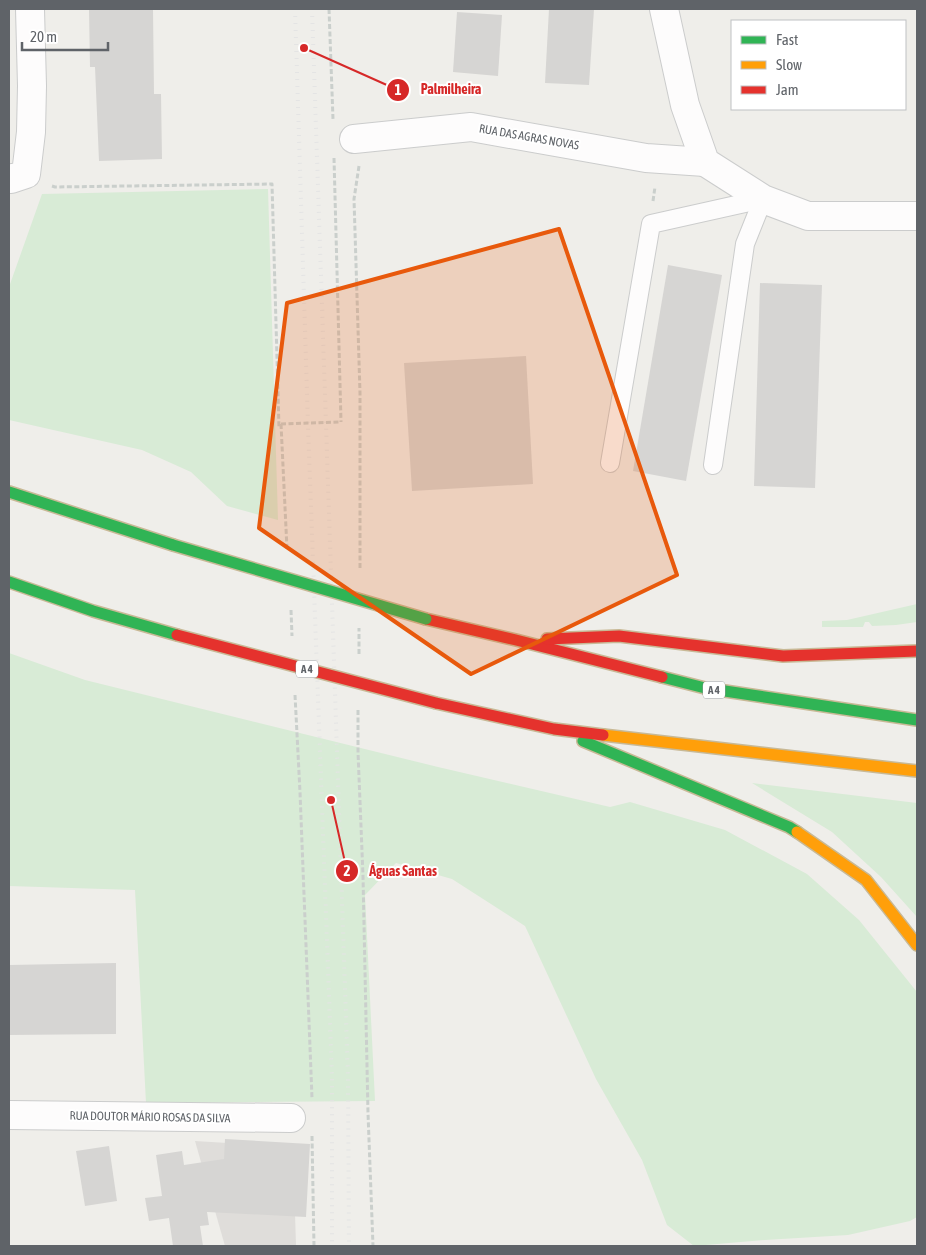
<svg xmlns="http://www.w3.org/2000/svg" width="926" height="1255" viewBox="0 0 926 1255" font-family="'Asap Condensed',sans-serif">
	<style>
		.industrial { fill: #dfddda }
		.green { fill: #d8ebd6 }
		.building { fill: #d6d5d3 }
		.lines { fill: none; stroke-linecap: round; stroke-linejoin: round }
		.lane-casing { stroke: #cbcccc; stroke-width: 20 }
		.street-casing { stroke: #cbcccc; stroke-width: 30 }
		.fast-casing { stroke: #c8b996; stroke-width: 14 }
		.slow-casing { stroke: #c8b996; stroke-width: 14 }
		.jam-casing { stroke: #c8b996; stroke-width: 14 }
		.path { stroke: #cacfcc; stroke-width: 3; stroke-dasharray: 5 2.5; stroke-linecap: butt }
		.lane { stroke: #fdfcfc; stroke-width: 18 }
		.street { stroke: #fdfcfc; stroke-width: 28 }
		.fast { stroke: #30b455; stroke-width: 11 }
		.slow { stroke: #ff9f0a; stroke-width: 11 }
		.jam { stroke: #e5322d; stroke-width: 11 }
		.rail { stroke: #e4e4e4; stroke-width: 4; stroke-dasharray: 1 6; stroke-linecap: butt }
		.fast-bridge-casing { stroke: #c8b996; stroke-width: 14; stroke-linecap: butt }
		.jam-bridge-casing { stroke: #c8b996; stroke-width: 14; stroke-linecap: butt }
		.path-bridge { stroke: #cacfcc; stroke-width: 3; stroke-dasharray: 5 2.5; stroke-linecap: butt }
		.fast-bridge { stroke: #30b455; stroke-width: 11 }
		.jam-bridge { stroke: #e5322d; stroke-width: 11 }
		.marked { fill: #e8590c; fill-opacity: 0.2; stroke: #e8590c; stroke-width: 4; stroke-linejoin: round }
		.labels { text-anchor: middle; stroke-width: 4; stroke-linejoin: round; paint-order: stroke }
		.shield { fill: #fff; stroke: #8f9295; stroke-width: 1 }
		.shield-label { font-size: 11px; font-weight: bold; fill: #5f6368 }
		.street-label { font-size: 12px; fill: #5f6368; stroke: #fff }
		.leader { fill: none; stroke: #d62828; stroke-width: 2 }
		.callout-dot { fill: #d62828; stroke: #fff; stroke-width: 2 }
		.mark-label { font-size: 15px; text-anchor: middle; font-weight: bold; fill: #fff }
		.callout-label { font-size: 14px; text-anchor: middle; font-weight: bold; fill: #d62828; stroke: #fff; stroke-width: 4; stroke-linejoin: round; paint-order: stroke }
	</style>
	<rect width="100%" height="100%" fill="#efeeea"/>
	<path class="industrial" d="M 195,1141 L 293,1147 L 296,1246 L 225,1246 Z"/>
	<g class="green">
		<path d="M 268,189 L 278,520 L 227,506 L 191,472 L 142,450 L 9,420 L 9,287 L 42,194 Z"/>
		<path d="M 917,604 L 917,622 L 896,625 L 872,626 L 869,622 L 865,622 L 863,627 L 822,627 L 822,621 L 847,620 Z"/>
		<path d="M 9,653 L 85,680 L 438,767 L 610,807 L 630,802 L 725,830 L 807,874 L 859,920 L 917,992 L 917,1217 L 910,1221 L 848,1235 L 765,1240 L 694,1246 L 667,1225 L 642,1160 L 596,1079 L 525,926 L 452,879 L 396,863 L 365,895 L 375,1101 L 146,1103 L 135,890 L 9,886 Z"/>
		<path d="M 752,783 L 917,803 L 917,917 L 881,877 L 832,832 Z"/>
	</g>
	<g class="building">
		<path d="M 89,9 L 153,9 L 154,94 L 161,94 L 162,159 L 99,161 L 95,67 L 90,67 Z"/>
		<path d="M 549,9 L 594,9 L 589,85 L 545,83 Z"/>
		<path d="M 457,12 L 502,15 L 498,76 L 453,72 Z"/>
		<path d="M 668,265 L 722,275 L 686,481 L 633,471 Z"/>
		<path d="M 760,283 L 822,285 L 815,488 L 754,486 Z"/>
		<path d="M 526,356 L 533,484 L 412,491 L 404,363 Z"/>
		<path d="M 116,963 L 116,1034 L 9,1035 L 9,965 Z"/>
		<path d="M 225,1139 L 310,1144 L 306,1217 L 207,1212 L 209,1225 L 200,1226 L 203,1246 L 173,1246 L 169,1218 L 149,1221 L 145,1198 L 162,1196 L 156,1155 L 182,1151 L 184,1165 L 224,1159 Z"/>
		<path d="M 109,1146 L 117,1201 L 85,1206 L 76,1151 Z"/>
	</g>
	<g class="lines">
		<g class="lane-casing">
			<g id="lane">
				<path d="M 610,463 L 651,224 L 763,199"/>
				<path d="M 713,465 L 745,244 L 763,199"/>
			</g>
		</g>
		<g class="street-casing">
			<g id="street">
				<path d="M 664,9 L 685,105 L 705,162 L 763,199 L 808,216 L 917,216"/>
				<path d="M 354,139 L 471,127 L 646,158 L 705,162"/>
				<path d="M 9,178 L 11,179 L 26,174 L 31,132 L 32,86 L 30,9"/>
				<path d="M 9,1115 L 291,1118"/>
			</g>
		</g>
		<g class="fast-casing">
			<g id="fast">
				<path d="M 9,492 L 173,545"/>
				<path d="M 9,582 L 93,611 L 177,635"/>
				<path d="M 662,677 L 705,688 L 917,720"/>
				<path d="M 583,741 L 789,827 L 797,832"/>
			</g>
		</g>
		<g class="slow-casing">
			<g id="slow">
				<path d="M 603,735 L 917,771"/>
				<path d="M 797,832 L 866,880 L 917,945"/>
			</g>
		</g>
		<g class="jam-casing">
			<g id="jam">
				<path d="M 426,619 L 516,640 L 662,677"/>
				<path d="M 547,639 L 619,636 L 783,656 L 917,651"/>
				<path d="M 436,703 L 554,729 L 603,735"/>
			</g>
		</g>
		<g class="path">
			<path d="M 329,9 L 333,119"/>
			<path d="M 334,158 L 341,422"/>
			<path d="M 359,166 L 354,199 L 360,393 L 360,569"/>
			<path d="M 52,186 L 55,187 L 272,184 L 279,428"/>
			<path d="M 653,201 L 655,187"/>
			<path d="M 281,424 L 287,549"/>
			<path d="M 291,610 L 292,636"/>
			<path d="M 359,654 L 359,628"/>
			<path d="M 295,695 L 300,792 L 312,1098"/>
			<path d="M 358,710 L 358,752 L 363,876 L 368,1113 L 373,1246"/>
			<path d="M 312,1136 L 314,1246"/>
		</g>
		<use href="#lane" class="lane"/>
		<use href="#street" class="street"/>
		<use href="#fast" class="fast"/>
		<use href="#slow" class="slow"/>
		<use href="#jam" class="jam"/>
		<g class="rail">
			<path d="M 295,9 L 308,426 L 332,1078 L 332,1246"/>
			<path d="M 312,9 L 348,1078 L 349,1246"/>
		</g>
		<g class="fast-bridge-casing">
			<path id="fast-bridge" d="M 173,545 L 426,619"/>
		</g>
		<g class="jam-bridge-casing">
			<path id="jam-bridge" d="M 177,635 L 436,703"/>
		</g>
		<path class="path-bridge" d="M 281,424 L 341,422"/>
		<use href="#fast-bridge" class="fast-bridge"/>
		<use href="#jam-bridge" class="jam-bridge"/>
	</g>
	<path class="marked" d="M 559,229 L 677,575 L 471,674 L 259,528 L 287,303 Z"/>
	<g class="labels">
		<g class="shield">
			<rect x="296" y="660.5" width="22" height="17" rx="4"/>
			<rect x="703" y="681.5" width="22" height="17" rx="4"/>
		</g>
		<g class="shield-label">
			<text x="307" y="673">A 4</text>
			<text x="714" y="694">A 4</text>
		</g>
		<g class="street-label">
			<text transform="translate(529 137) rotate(10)" y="4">RUA DAS AGRAS NOVAS</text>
			<text transform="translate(150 1117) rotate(1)" y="4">RUA DOUTOR MÁRIO ROSAS DA SILVA</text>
		</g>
	</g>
	<path class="leader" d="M304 48L398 90M331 800L347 871"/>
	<g class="callout-dot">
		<circle cx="304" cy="48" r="5"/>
		<circle cx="331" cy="800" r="5"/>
		<circle cx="398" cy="90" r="12"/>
		<circle cx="347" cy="871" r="12"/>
	</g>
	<g class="mark-label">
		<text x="398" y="95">1</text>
		<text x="347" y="876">2</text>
	</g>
	<g class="callout-label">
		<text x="451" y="94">Palmilheira</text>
		<text x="403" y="876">Águas Santas</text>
	</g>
	<rect width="926" height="1255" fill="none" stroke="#5f6368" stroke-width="20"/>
	<rect x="731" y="20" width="175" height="90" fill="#ffffff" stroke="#bfc1c3"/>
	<rect x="741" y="36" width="25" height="8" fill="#30b455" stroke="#bfc1c3"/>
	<text x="776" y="45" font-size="15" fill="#5f6368">Fast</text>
	<rect x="741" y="61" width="25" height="8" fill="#ff9f0a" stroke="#bfc1c3"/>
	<text x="776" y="70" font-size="15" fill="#5f6368">Slow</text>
	<rect x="741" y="86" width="25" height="8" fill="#e5322d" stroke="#bfc1c3"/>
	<text x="776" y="95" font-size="15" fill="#5f6368">Jam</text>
	<path d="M22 42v8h86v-8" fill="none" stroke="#5f6368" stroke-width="2.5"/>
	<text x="30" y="42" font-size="15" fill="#5f6368" stroke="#ffffff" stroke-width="4" paint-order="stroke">20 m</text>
</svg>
